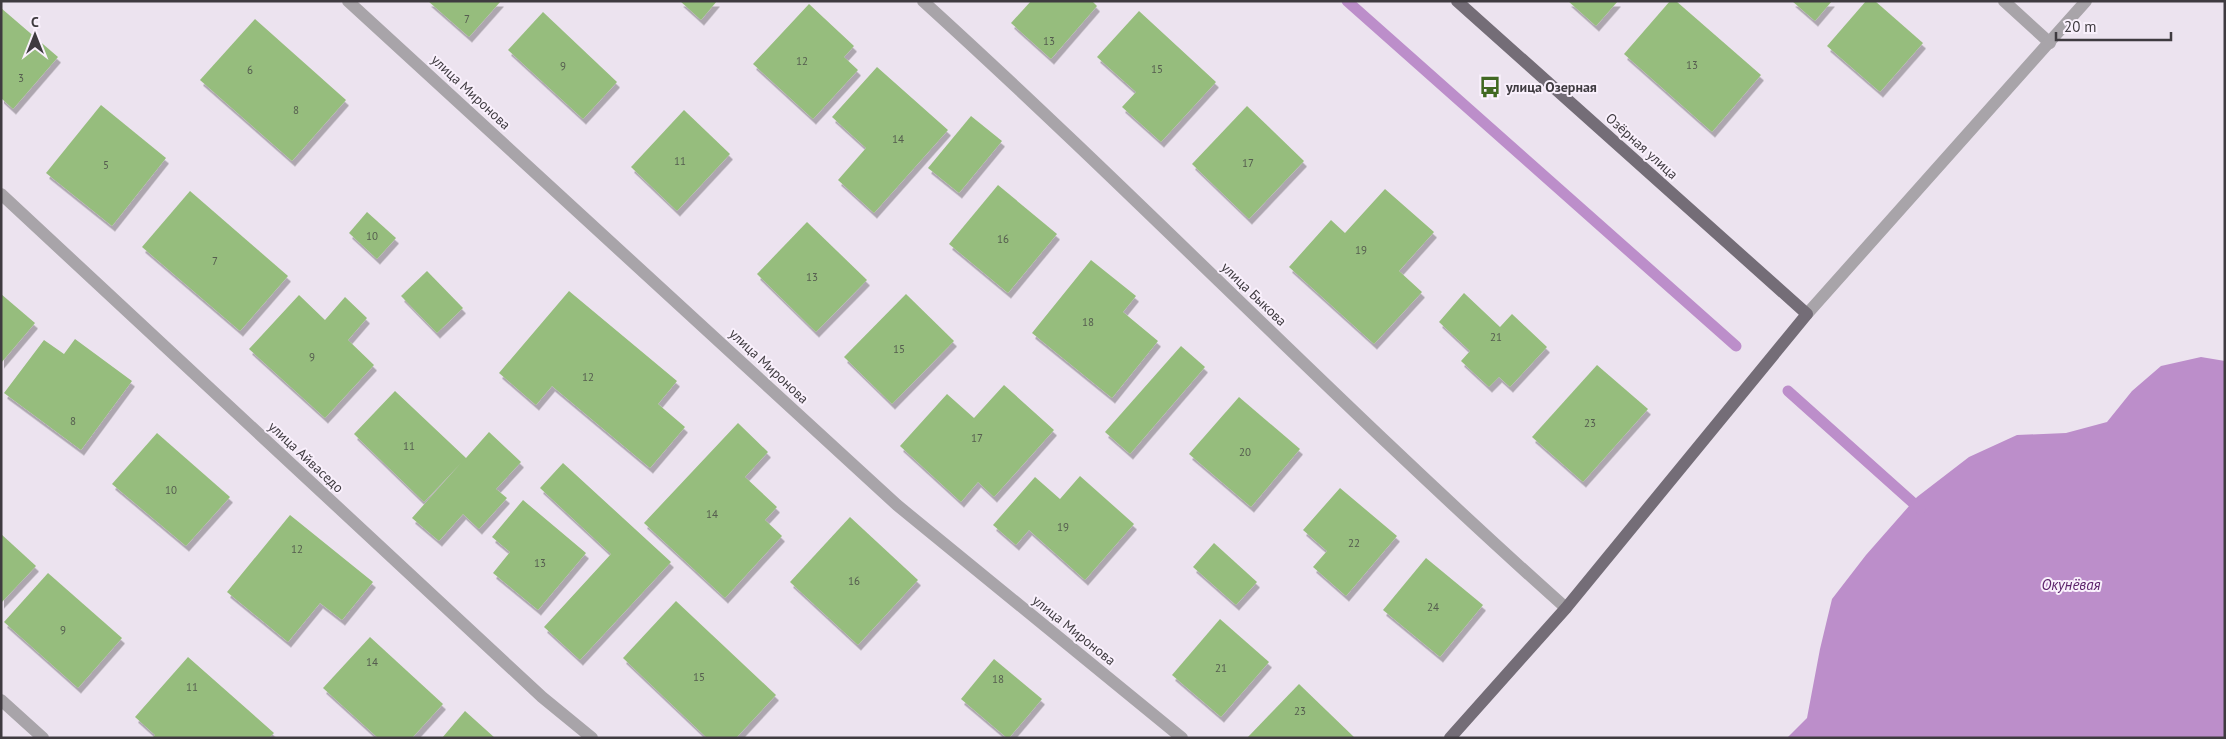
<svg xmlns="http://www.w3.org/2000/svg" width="2226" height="739" viewBox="0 0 2226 739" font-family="'PT Sans',sans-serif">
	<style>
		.water { fill: #bc8eca }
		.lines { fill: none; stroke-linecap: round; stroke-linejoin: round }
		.stream { stroke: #bc8eca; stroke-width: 11 }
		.building { fill: #96bd7d; filter: url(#shadow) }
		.minor { stroke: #a8a4a9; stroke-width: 12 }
		.major { stroke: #746d77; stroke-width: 12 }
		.labels { text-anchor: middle; stroke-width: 4; stroke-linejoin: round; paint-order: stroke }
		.number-label { font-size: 11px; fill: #555c4f }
		.poi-label { font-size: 14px; font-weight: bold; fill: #3f3b40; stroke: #f9f0fc; text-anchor: start }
		.street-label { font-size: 14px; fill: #3f3b40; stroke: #f9f0fc }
		.water-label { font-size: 15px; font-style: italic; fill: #5c236b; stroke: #f9f0fc }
	</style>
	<defs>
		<filter id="shadow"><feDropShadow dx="3" dy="5.5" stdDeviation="0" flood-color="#0004"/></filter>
	</defs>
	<rect width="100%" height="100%" fill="#ece3ef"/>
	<path class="water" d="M 2201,357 L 2225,361 L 2225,738 L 1787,738 L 1807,718 L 1820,649 L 1832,599 L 1866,555 L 1917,497 L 1969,457 L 2017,435 L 2066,433 L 2107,422 L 2132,391 L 2161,366 Z"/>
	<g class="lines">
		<g class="stream">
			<path d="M 1347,1 L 1736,346"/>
			<path d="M 1788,391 L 1920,509"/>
		</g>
	</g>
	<g class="building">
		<path d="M 428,1 L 501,1 L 469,37 Z"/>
		<path d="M 680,1 L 717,1 L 701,20 Z"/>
		<path d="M 1031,1 L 1092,1 L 1097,6 L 1051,59 L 1011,23 Z"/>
		<path d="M 1568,1 L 1618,1 L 1596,26 Z"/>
		<path d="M 1670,1 L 1676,1 L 1761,75 L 1712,132 L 1624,54 Z"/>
		<path d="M 1792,1 L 1832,1 L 1815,21 Z"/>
		<path d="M 1866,1 L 1875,1 L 1923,43 L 1880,92 L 1827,46 Z"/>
		<path d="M 809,4 L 854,46 L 844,57 L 858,70 L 813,119 L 753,64 Z"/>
		<path d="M 1,8 L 58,57 L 13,109 L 1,98 Z"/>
		<path d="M 1139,11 L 1216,82 L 1161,142 L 1122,107 L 1136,92 L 1097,57 Z"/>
		<path d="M 543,12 L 617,82 L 583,119 L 508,50 Z"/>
		<path d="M 255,19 L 346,100 L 292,161 L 200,80 Z"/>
		<path d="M 877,67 L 948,130 L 874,213 L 838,180 L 866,148 L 832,117 Z"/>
		<path d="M 101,105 L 166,158 L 112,226 L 46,173 Z"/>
		<path d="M 1247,106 L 1304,161 L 1249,219 L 1192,164 Z"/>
		<path d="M 684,110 L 730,154 L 677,211 L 631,167 Z"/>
		<path d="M 971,116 L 1002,141 L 959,193 L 928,168 Z"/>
		<path d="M 998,185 L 1057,234 L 1008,293 L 949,244 Z"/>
		<path d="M 1385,189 L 1434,232 L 1399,271 L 1422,292 L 1374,344 L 1289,267 L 1331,220 L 1345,233 Z"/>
		<path d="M 190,191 L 288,276 L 240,331 L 142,247 Z"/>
		<path d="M 367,212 L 396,238 L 377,259 L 349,233 Z"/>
		<path d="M 807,222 L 867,280 L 816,332 L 757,274 Z"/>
		<path d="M 1091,260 L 1136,296 L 1123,312 L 1158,341 L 1112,398 L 1032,333 Z"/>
		<path d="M 427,271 L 463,308 L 437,333 L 401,296 Z"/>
		<path d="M 569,291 L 677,381 L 658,404 L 685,427 L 650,468 L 552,386 L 536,405 L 499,373 Z"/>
		<path d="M 1464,293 L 1500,327 L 1512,314 L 1547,347 L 1510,387 L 1499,377 L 1489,387 L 1461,361 L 1470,351 L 1439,322 Z"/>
		<path d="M 1,294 L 35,323 L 1,363 Z"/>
		<path d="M 906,294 L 954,341 L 892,404 L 844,357 Z"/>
		<path d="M 299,295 L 325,320 L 345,297 L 367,318 L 348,340 L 374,365 L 325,418 L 249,349 Z"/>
		<path d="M 75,339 L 132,381 L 81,450 L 4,393 L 44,340 L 64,354 Z"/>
		<path d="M 1181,346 L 1205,367 L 1130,454 L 1105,432 Z"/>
		<path d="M 1597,365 L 1648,409 L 1583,482 L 1532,437 Z"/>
		<path d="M 1004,385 L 1054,430 L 994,497 L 978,482 L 961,502 L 900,446 L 947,394 L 974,418 Z"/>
		<path d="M 395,391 L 466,458 L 489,432 L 521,462 L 496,489 L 507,498 L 479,529 L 463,514 L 439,541 L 412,518 L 461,463 L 424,502 L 354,434 Z"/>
		<path d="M 1239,397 L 1300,449 L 1251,507 L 1189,454 Z"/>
		<path d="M 738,423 L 768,452 L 745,477 L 777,507 L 765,520 L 782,536 L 725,598 L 644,523 Z"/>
		<path d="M 157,433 L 230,497 L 186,546 L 112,484 Z"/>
		<path d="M 563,463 L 671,562 L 580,660 L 544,627 L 611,554 L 540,488 Z"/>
		<path d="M 1080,476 L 1134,524 L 1085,580 L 1029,530 L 1016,545 L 993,525 L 1035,477 L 1060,499 Z"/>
		<path d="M 1340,488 L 1397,536 L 1346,596 L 1313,567 L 1327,551 L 1303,530 Z"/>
		<path d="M 523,500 L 586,553 L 538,610 L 493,573 L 510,552 L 492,537 Z"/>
		<path d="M 290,515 L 373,582 L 342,620 L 320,603 L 288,642 L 227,592 Z"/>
		<path d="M 850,517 L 918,580 L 858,645 L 790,582 Z"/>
		<path d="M 1,534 L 36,566 L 1,603 Z"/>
		<path d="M 1214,543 L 1257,582 L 1236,605 L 1193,567 Z"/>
		<path d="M 1426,558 L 1483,605 L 1440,657 L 1383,610 Z"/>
		<path d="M 48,573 L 122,638 L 78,688 L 4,622 Z"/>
		<path d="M 676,601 L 776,695 L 736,738 L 707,738 L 623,658 Z"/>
		<path d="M 1220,619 L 1269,662 L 1221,717 L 1172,675 Z"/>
		<path d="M 370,637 L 443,704 L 412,738 L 378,738 L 323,688 Z"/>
		<path d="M 188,657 L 274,733 L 269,738 L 152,738 L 155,735 L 135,717 Z"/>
		<path d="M 994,659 L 1042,699 L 1009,738 L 1007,738 L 961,699 Z"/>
		<path d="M 1299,684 L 1355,738 L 1247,738 Z"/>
		<path d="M 465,711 L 495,738 L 442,738 Z"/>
	</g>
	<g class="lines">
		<g class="minor">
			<path d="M 348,1 L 897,505 L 1182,738"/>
			<path d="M 923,1 C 1141,199 1346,412 1566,608"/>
			<path d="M 2004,1 L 2050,43"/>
			<path d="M 1,194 L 542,697 L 592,738"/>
			<path d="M 1807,314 L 2086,1"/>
			<path d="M 1,700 L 43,738"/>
		</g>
		<path class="major" d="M 1450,738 L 1566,608 L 1807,314 L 1457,1"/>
	</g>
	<defs>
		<g id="bus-bare" transform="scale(1.725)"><path d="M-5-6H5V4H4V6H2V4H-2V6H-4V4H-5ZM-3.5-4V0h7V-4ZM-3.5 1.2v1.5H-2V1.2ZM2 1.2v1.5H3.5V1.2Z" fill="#416822" stroke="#f9f0fc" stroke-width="2.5" paint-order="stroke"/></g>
	</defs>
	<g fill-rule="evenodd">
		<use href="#bus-bare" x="1490" y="87"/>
	</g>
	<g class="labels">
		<g class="number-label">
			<text x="467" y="23">7</text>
			<text x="1049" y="45">13</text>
			<text x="802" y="65">12</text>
			<text x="1692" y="69">13</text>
			<text x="563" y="70">9</text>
			<text x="1157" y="73">15</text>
			<text x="250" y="74">6</text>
			<text x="21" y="82">3</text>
			<text x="296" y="114">8</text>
			<text x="898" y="143">14</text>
			<text x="680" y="165">11</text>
			<text x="1248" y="167">17</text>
			<text x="106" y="169">5</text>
			<text x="372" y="240">10</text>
			<text x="1003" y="243">16</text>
			<text x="1361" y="254">19</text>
			<text x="215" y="265">7</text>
			<text x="812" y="281">13</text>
			<text x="1088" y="326">18</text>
			<text x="1496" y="341">21</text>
			<text x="899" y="353">15</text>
			<text x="312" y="361">9</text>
			<text x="588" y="381">12</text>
			<text x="73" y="425">8</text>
			<text x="1590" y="427">23</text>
			<text x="977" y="442">17</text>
			<text x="409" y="450">11</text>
			<text x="1245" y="456">20</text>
			<text x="171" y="494">10</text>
			<text x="712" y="518">14</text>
			<text x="1063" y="531">19</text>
			<text x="1354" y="547">22</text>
			<text x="297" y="553">12</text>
			<text x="540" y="567">13</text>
			<text x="854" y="585">16</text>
			<text x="1433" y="611">24</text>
			<text x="63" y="634">9</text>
			<text x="372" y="666">14</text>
			<text x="1221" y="672">21</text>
			<text x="699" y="681">15</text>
			<text x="998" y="683">18</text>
			<text x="192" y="691">11</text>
			<text x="1300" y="715">23</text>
		</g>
		<g class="poi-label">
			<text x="1506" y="92">улица Озерная</text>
		</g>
		<g class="street-label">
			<text transform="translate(471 92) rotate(43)" y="5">улица Миронова</text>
			<text transform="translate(1642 146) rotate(42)" y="5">Озёрная улица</text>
			<text transform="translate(1254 294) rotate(44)" y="5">улица Быкова</text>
			<text transform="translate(769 366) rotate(43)" y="5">улица Миронова</text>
			<text transform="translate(306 457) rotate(43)" y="5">улица Айваседо</text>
			<text transform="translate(1074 630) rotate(39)" y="5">улица Миронова</text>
		</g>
		<g class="water-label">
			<text x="2071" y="590">Окунёвая</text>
		</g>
	</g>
	<rect width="2226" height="739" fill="none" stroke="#3f3b40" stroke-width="5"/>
	<g transform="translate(35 35)" stroke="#f9f0fc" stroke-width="4" paint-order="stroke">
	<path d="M0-4L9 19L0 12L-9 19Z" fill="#3f3b40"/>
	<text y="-8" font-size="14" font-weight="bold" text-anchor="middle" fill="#3f3b40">С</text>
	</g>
	<path d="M2056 32v8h115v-8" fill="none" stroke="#3f3b40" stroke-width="2.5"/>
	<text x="2064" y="32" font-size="15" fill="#3f3b40" stroke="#f9f0fc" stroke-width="4" paint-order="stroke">20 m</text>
</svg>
